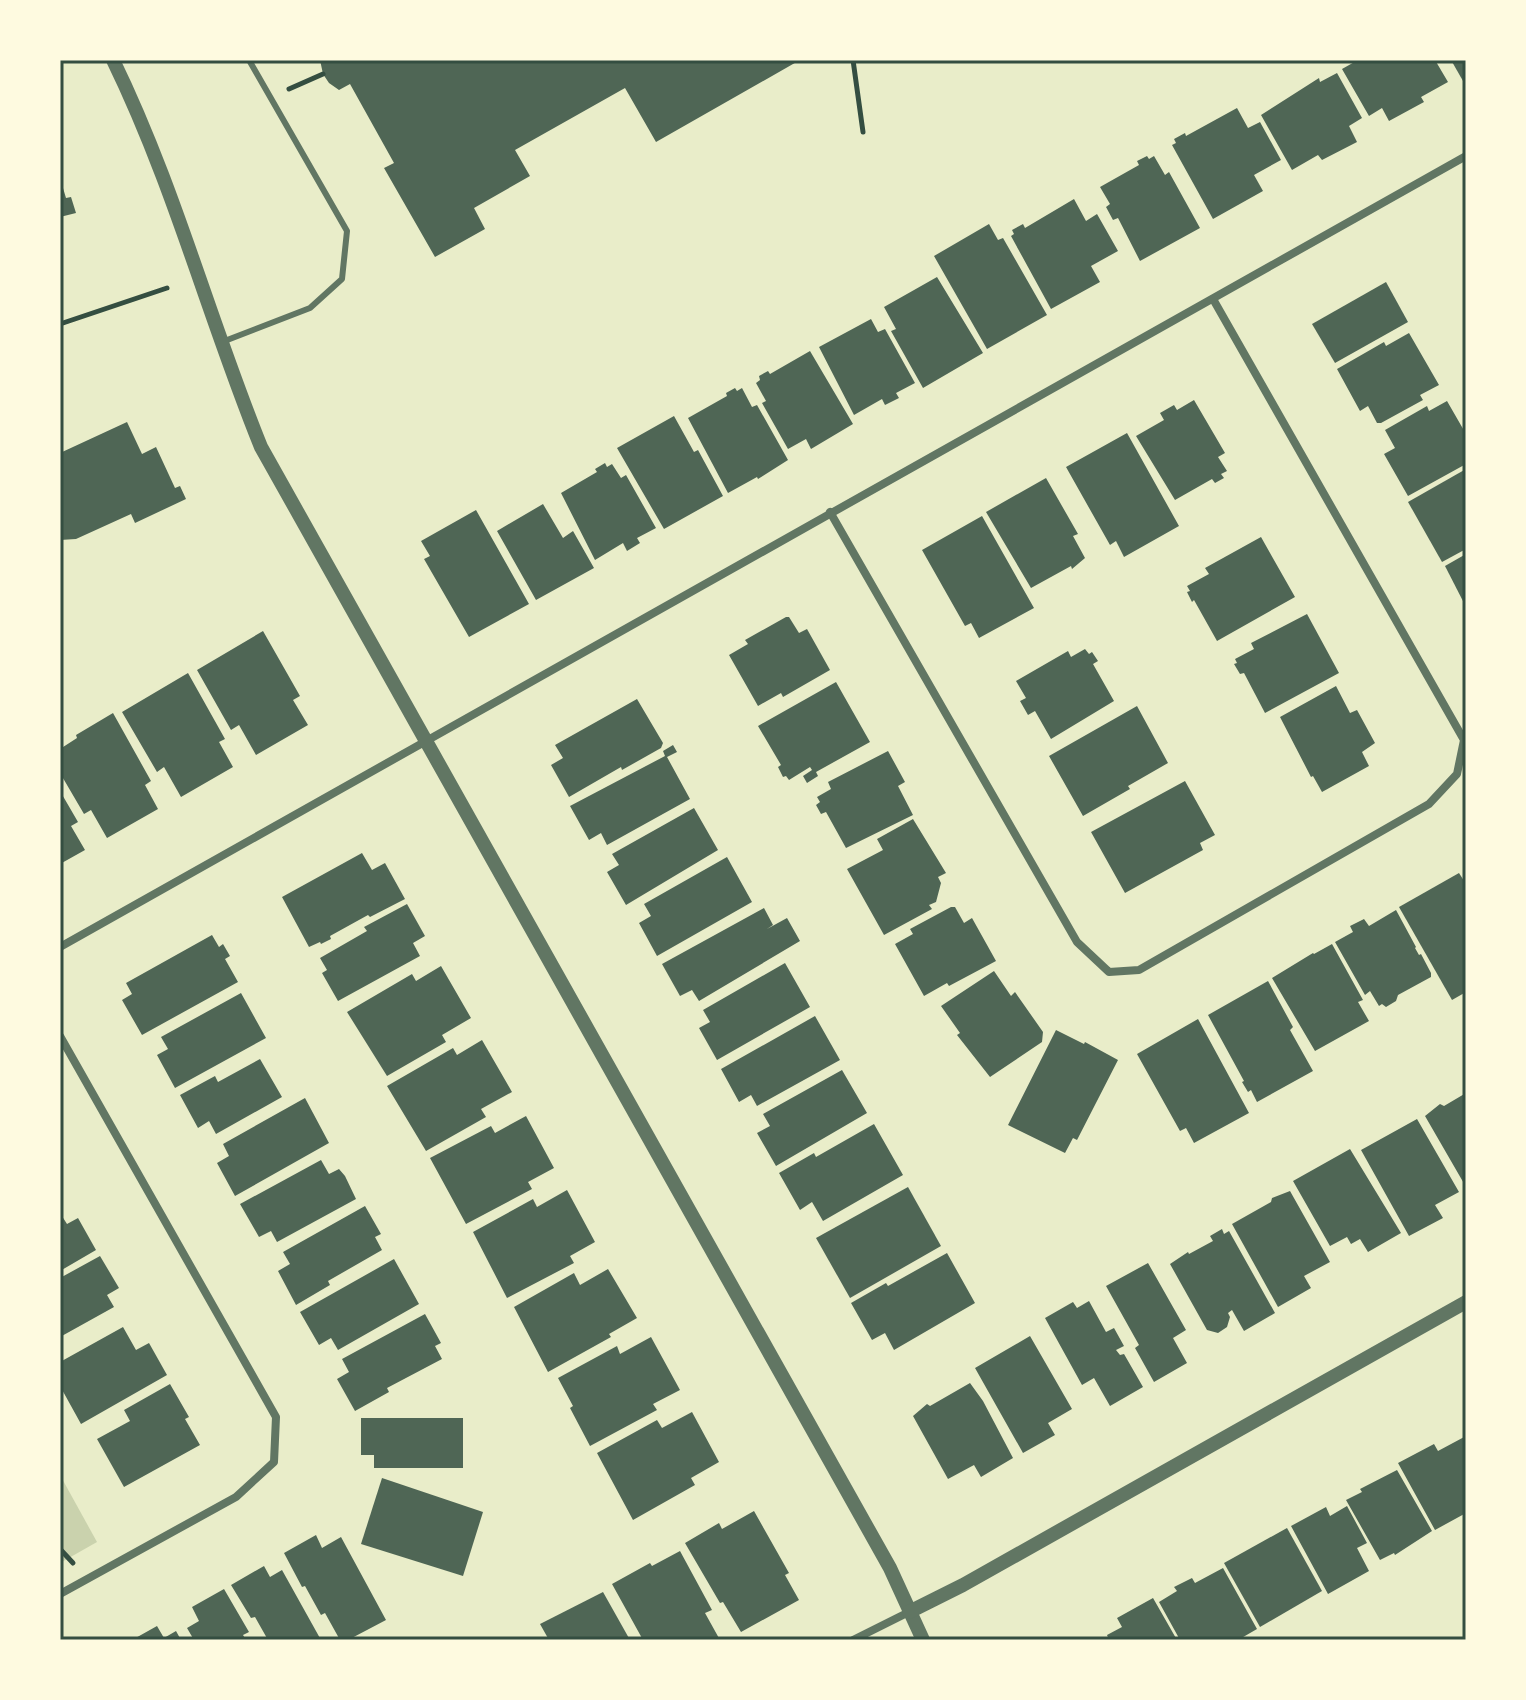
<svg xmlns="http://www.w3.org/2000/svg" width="1526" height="1700" viewBox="0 0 1526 1700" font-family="Cabin,sans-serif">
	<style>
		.green { fill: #cad2ad }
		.building { fill: #4f6655 }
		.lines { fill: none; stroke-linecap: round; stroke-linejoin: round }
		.path { stroke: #344e41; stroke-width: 5 }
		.service { stroke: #617663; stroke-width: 6 }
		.minor { stroke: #617663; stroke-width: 8 }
		.tertiary { stroke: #617663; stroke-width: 14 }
		.neatline { fill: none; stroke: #344e41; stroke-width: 3 }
	</style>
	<rect width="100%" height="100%" fill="#e9edc9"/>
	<path class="green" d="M 60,1475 L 97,1542 L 60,1563 Z"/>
	<g class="building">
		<path d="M 320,60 L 800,60 L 656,142 L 625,88 L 515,150 L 530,176 L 474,208 L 485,229 L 435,257 L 384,168 L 394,163 L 350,84 L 339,90 L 329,83 L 323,74 Z"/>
		<path d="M 1358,60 L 1435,60 L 1448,82 L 1421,97 L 1424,102 L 1389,121 L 1382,108 L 1369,116 L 1342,69 Z"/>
		<path d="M 1451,60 L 1466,60 L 1466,79 L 1463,81 Z"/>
		<path d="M 1337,73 L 1362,118 L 1349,126 L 1357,142 L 1322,160 L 1318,155 L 1292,170 L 1261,115 L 1319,78 L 1320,82 Z"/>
		<path d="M 1237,108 L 1248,128 L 1260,122 L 1281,160 L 1254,175 L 1263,191 L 1213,219 L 1172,145 L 1176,143 L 1174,139 L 1185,133 L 1186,136 Z"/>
		<path d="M 1147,156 L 1149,159 L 1154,156 L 1165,175 L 1169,172 L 1200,228 L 1140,261 L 1118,218 L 1113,220 L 1106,207 L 1110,204 L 1100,187 L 1139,165 L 1137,161 Z"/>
		<path d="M 60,178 L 66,198 L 71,197 L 76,213 L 60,217 Z"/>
		<path d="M 1074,199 L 1086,221 L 1097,214 L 1118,251 L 1091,266 L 1100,282 L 1051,309 L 1011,236 L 1014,234 L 1012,230 L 1023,224 L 1025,228 Z"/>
		<path d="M 989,224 L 998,240 L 1003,238 L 1047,315 L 987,349 L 934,256 Z"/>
		<path d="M 937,277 L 983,353 L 923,388 L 891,331 L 896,329 L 884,307 Z"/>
		<path d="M 1386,282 L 1408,322 L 1335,363 L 1312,324 Z"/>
		<path d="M 871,319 L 878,332 L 885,329 L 915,383 L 896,393 L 899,398 L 885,405 L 882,399 L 854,415 L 819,347 Z"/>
		<path d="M 1409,333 L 1439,385 L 1420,395 L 1423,400 L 1381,423 L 1377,423 L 1368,406 L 1360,411 L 1337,369 L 1384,342 L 1386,346 Z"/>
		<path d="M 810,351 L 853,424 L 811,449 L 806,439 L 788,449 L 762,403 L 766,401 L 756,383 L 760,380 L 759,376 L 768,371 L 770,374 Z"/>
		<path d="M 735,388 L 737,391 L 742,388 L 752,407 L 757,405 L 788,460 L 758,479 L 757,477 L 728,493 L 688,418 L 727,396 L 726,393 Z"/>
		<path d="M 1194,400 L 1225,453 L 1218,457 L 1227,471 L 1221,474 L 1224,478 L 1215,483 L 1212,479 L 1175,500 L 1136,436 L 1164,420 L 1160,413 L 1174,405 L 1177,410 Z"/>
		<path d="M 1447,401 L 1466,434 L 1466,464 L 1408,496 L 1384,454 L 1395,448 L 1385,430 L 1427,406 L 1429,411 Z"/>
		<path d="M 674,416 L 694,452 L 698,450 L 723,496 L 664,529 L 617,448 Z"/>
		<path d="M 127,422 L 142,454 L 156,447 L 175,488 L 180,486 L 186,499 L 135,523 L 131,514 L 76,539 L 60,540 L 60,453 Z"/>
		<path d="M 1127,433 L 1179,526 L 1124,557 L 1116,541 L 1110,545 L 1066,467 Z"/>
		<path d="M 605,463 L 607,467 L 612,464 L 621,478 L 626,475 L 656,528 L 637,538 L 640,543 L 627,551 L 623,543 L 595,560 L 561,493 L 597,472 L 595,469 Z"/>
		<path d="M 1466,469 L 1466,549 L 1442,562 L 1408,502 Z"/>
		<path d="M 1046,478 L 1078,534 L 1073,536 L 1085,558 L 1072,569 L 1071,566 L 1031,588 L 986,512 Z"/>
		<path d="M 543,504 L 563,538 L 573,531 L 594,568 L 536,600 L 497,531 Z"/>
		<path d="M 476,510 L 529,604 L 469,637 L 424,559 L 430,556 L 421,541 Z"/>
		<path d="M 982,516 L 1034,608 L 979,638 L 971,623 L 965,626 L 922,550 Z"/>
		<path d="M 1261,537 L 1295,597 L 1217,641 L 1194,600 L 1192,602 L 1187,592 L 1190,591 L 1187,586 L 1209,574 L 1205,568 Z"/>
		<path d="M 1466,554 L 1466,607 L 1445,566 Z"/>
		<path d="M 1307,614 L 1339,673 L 1265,713 L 1244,673 L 1240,674 L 1234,664 L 1237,663 L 1235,659 L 1254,649 L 1251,643 Z"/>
		<path d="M 786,617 L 789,617 L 799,633 L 807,629 L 830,670 L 783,697 L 781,693 L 758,706 L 729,655 L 748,644 L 745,640 Z"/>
		<path d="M 263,631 L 300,696 L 293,700 L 308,725 L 256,755 L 239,725 L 231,730 L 197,670 Z"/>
		<path d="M 1085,649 L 1089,654 L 1092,652 L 1098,661 L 1093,664 L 1114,701 L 1051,739 L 1035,711 L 1028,715 L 1020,701 L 1026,698 L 1016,681 L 1068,651 L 1071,657 Z"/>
		<path d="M 188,673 L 225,739 L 219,742 L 233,767 L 181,797 L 164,767 L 157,772 L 122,712 Z"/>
		<path d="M 836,682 L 870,742 L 816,772 L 818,776 L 807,783 L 803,776 L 812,770 L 810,767 L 789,780 L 786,776 L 783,777 L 778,767 L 781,765 L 758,726 Z"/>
		<path d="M 1336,686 L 1350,713 L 1357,710 L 1375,743 L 1362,752 L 1369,766 L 1322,792 L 1313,776 L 1311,777 L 1280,717 Z"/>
		<path d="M 637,699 L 663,743 L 661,748 L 622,770 L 621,767 L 569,797 L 551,765 L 563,758 L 555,745 Z"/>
		<path d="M 1137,706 L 1168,763 L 1128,786 L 1130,789 L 1083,816 L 1049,756 Z"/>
		<path d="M 113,713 L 151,781 L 145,785 L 158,809 L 107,838 L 91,810 L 84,814 L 60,773 L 60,749 L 77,738 L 76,735 Z"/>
		<path d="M 673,745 L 677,752 L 667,757 L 690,799 L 607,845 L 601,833 L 589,840 L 570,806 L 665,756 L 663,751 Z"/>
		<path d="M 888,751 L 905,782 L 898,786 L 913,815 L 846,848 L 826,812 L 821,814 L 816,805 L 820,802 L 817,797 L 831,789 L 828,782 Z"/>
		<path d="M 1185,781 L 1215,835 L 1200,843 L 1203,850 L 1125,893 L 1091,832 Z"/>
		<path d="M 60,791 L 78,822 L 71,826 L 85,850 L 60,864 Z"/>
		<path d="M 694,808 L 718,850 L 626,905 L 607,872 L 619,865 L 612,854 Z"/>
		<path d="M 913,819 L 946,873 L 938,877 L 941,883 L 936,902 L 929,905 L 932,909 L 884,935 L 847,869 L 883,850 L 877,839 Z"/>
		<path d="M 362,853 L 372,870 L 385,863 L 405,899 L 370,917 L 368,915 L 330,936 L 331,939 L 321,944 L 320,942 L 309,947 L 282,897 Z"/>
		<path d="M 727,857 L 752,902 L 657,956 L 639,923 L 651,916 L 644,904 Z"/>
		<path d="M 1459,873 L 1466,884 L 1466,992 L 1452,1000 L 1399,907 Z"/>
		<path d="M 407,904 L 425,936 L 413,943 L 420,956 L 338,1001 L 322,973 L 327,970 L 320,958 L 367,931 L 364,927 Z"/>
		<path d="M 951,907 L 955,907 L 964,923 L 972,918 L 996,961 L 949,986 L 947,983 L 924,996 L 895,944 L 913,934 L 910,929 Z"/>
		<path d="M 764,908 L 773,925 L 767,929 L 787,918 L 800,941 L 699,1001 L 692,990 L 680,996 L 662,964 Z"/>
		<path d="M 1396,910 L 1416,947 L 1415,948 L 1419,955 L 1421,954 L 1431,973 L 1431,977 L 1398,995 L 1396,1001 L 1386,1007 L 1382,1004 L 1379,1006 L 1370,991 L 1365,995 L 1335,942 L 1353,932 L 1350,926 L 1364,919 L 1369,926 Z"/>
		<path d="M 212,935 L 219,947 L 223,944 L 230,956 L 225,959 L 238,982 L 142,1035 L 122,1000 L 132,994 L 126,983 Z"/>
		<path d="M 1332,944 L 1363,1000 L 1358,1002 L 1369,1021 L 1315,1051 L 1272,978 L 1313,953 L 1314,954 Z"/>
		<path d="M 785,963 L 810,1007 L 717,1060 L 699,1028 L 710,1022 L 703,1010 Z"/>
		<path d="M 441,966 L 471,1018 L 442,1035 L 446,1042 L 387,1076 L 347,1012 L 412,974 L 416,981 Z"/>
		<path d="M 994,971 L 1011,996 L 1015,992 L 1043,1032 L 1042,1042 L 990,1077 L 957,1035 L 960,1033 L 941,1006 Z"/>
		<path d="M 1268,981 L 1293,1027 L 1290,1030 L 1313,1071 L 1257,1102 L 1251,1090 L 1248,1092 L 1242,1082 L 1244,1081 L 1208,1015 Z"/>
		<path d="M 241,993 L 266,1038 L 175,1088 L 157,1055 L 168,1049 L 161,1037 Z"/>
		<path d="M 815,1016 L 840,1060 L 757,1106 L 751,1095 L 739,1102 L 721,1069 Z"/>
		<path d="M 1198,1019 L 1249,1113 L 1194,1143 L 1186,1128 L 1180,1131 L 1137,1054 Z"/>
		<path d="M 1056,1030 L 1084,1044 L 1085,1042 L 1118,1060 L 1077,1140 L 1073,1138 L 1065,1153 L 1008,1125 Z"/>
		<path d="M 482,1040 L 512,1092 L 481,1109 L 486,1117 L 426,1151 L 387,1086 L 453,1048 L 457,1055 Z"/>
		<path d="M 260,1059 L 282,1097 L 216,1134 L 209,1121 L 198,1128 L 180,1095 L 215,1076 L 218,1082 Z"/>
		<path d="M 842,1070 L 867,1113 L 776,1166 L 757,1133 L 770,1126 L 763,1114 Z"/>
		<path d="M 1466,1093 L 1466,1187 L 1425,1116 L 1440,1104 L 1444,1106 Z"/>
		<path d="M 305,1098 L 329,1143 L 235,1196 L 217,1163 L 229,1156 L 223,1144 Z"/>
		<path d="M 526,1116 L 554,1168 L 528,1182 L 532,1189 L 466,1224 L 430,1158 L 491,1126 L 495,1133 Z"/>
		<path d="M 1417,1119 L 1459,1192 L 1435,1205 L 1443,1218 L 1409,1236 L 1361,1150 Z"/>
		<path d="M 874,1124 L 903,1175 L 823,1221 L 812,1202 L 800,1210 L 779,1173 L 814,1153 L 816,1157 Z"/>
		<path d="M 1350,1149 L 1401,1233 L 1368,1252 L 1360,1239 L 1351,1244 L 1347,1237 L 1330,1246 L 1293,1181 Z"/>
		<path d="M 321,1160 L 329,1174 L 339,1169 L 345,1176 L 356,1199 L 277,1242 L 271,1231 L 259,1237 L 240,1204 Z"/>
		<path d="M 908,1187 L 941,1246 L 850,1298 L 816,1238 Z"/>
		<path d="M 567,1190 L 595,1242 L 570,1256 L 574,1263 L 507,1298 L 473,1232 L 533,1199 L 537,1207 Z"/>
		<path d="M 1290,1191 L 1330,1262 L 1304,1276 L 1311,1288 L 1278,1307 L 1232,1224 L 1271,1202 L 1272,1198 Z"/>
		<path d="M 365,1206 L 381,1234 L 375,1237 L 382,1250 L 328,1281 L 330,1285 L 296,1305 L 278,1271 L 290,1264 L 283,1252 Z"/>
		<path d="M 60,1213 L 67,1224 L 78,1218 L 96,1250 L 60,1271 Z"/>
		<path d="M 1222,1229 L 1224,1234 L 1229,1231 L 1275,1313 L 1244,1331 L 1232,1310 L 1228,1313 L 1230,1317 L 1227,1327 L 1218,1333 L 1207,1330 L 1170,1264 L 1188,1252 L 1189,1254 L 1213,1241 L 1210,1236 Z"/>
		<path d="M 947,1253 L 975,1303 L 894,1350 L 885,1333 L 872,1340 L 851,1303 L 886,1283 L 888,1286 Z"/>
		<path d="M 100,1256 L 119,1288 L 107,1295 L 114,1307 L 60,1337 L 60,1278 Z"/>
		<path d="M 394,1259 L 419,1304 L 338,1350 L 331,1338 L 319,1345 L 300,1312 Z"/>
		<path d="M 1148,1263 L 1186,1330 L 1173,1338 L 1187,1363 L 1154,1382 L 1135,1348 L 1139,1345 L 1106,1286 Z"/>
		<path d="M 608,1269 L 637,1318 L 609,1334 L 611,1337 L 548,1372 L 514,1307 L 574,1273 L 580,1285 Z"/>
		<path d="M 1089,1301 L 1106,1332 L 1114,1328 L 1124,1346 L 1116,1350 L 1120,1355 L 1124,1354 L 1143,1387 L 1110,1406 L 1094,1378 L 1082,1385 L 1045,1318 L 1073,1302 L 1077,1308 Z"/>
		<path d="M 425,1314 L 441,1343 L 435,1346 L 442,1359 L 387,1388 L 389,1392 L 355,1411 L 337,1379 L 349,1372 L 342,1359 Z"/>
		<path d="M 123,1327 L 136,1350 L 149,1343 L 167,1375 L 81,1424 L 60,1386 L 60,1362 Z"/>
		<path d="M 1030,1336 L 1072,1409 L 1048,1423 L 1055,1435 L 1023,1453 L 975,1368 Z"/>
		<path d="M 651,1337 L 680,1390 L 653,1404 L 657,1410 L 590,1446 L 570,1408 L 573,1406 L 558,1378 L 617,1346 L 620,1354 Z"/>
		<path d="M 970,1383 L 983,1401 L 1013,1458 L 981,1477 L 974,1465 L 948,1479 L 913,1416 L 927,1404 L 930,1406 Z"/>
		<path d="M 170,1384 L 189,1417 L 185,1419 L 200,1445 L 124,1487 L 97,1439 L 130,1421 L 124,1410 Z"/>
		<path d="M 692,1412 L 719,1462 L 691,1478 L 695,1485 L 633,1520 L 597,1453 L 657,1420 L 662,1428 Z"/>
		<path d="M 361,1418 L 463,1418 L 463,1468 L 374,1468 L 374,1455 L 361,1455 Z"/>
		<path d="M 1466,1436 L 1466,1484 L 1464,1485 L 1466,1513 L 1435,1530 L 1398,1463 L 1434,1444 L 1438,1451 Z"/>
		<path d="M 1397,1470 L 1432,1531 L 1395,1555 L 1394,1553 L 1380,1560 L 1346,1500 L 1362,1492 L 1360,1489 Z"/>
		<path d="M 382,1478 L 483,1512 L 463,1576 L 361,1544 Z"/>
		<path d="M 1347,1506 L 1367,1543 L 1357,1548 L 1369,1571 L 1328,1594 L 1291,1526 L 1326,1507 L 1330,1516 Z"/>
		<path d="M 754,1511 L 789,1573 L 785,1575 L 799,1600 L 741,1632 L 723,1602 L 720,1603 L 685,1543 L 719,1523 L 722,1529 Z"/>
		<path d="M 1287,1528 L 1322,1591 L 1260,1627 L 1224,1563 Z"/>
		<path d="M 316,1535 L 322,1548 L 341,1537 L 386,1620 L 348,1640 L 340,1640 L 325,1613 L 321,1615 L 305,1586 L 302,1587 L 284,1553 Z"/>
		<path d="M 680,1551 L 712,1610 L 705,1613 L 720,1640 L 643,1640 L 612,1584 L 650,1563 L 652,1566 Z"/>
		<path d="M 264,1566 L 270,1577 L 282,1570 L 321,1640 L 268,1640 L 255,1617 L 251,1618 L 231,1585 Z"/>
		<path d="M 1223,1568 L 1257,1629 L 1238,1640 L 1180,1640 L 1159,1602 L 1177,1591 L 1174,1587 L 1192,1578 L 1195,1583 Z"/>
		<path d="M 224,1589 L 249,1632 L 243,1635 L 246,1640 L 194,1640 L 187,1628 L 199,1621 L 192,1607 Z"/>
		<path d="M 603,1592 L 630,1640 L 549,1640 L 540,1624 Z"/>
		<path d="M 1153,1598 L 1177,1640 L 1109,1640 L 1107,1635 L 1122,1627 L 1117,1618 Z"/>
		<path d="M 157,1626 L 164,1638 L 176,1631 L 181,1640 L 132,1640 Z"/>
	</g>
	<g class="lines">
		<g class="path">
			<path d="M 853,60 L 863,132"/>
			<path d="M 289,89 L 323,74"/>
			<path d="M 60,324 L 167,288"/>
			<path d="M 60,1549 L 73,1563"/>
		</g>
		<path class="service" d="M 222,342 L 310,308 L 342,279 L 347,231 L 249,60"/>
		<g class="minor">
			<path d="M 830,512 L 1077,942 L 1109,972 L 1139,970 L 1429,804 L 1457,774 L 1464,740 L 1213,299"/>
			<path d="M 60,947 L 1466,156"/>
			<path d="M 60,1036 L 276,1417 L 274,1462 L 236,1497 L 60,1594"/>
			<path d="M 853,1640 L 909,1612"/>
		</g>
		<g class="tertiary">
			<path d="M 113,60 C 174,185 209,319 261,447 L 890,1568 L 923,1640"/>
			<path d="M 909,1612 L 963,1585 L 1466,1302"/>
		</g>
	</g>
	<rect width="1526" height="1700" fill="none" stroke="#fefae0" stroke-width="124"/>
	<rect x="62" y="62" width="1402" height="1576" class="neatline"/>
</svg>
